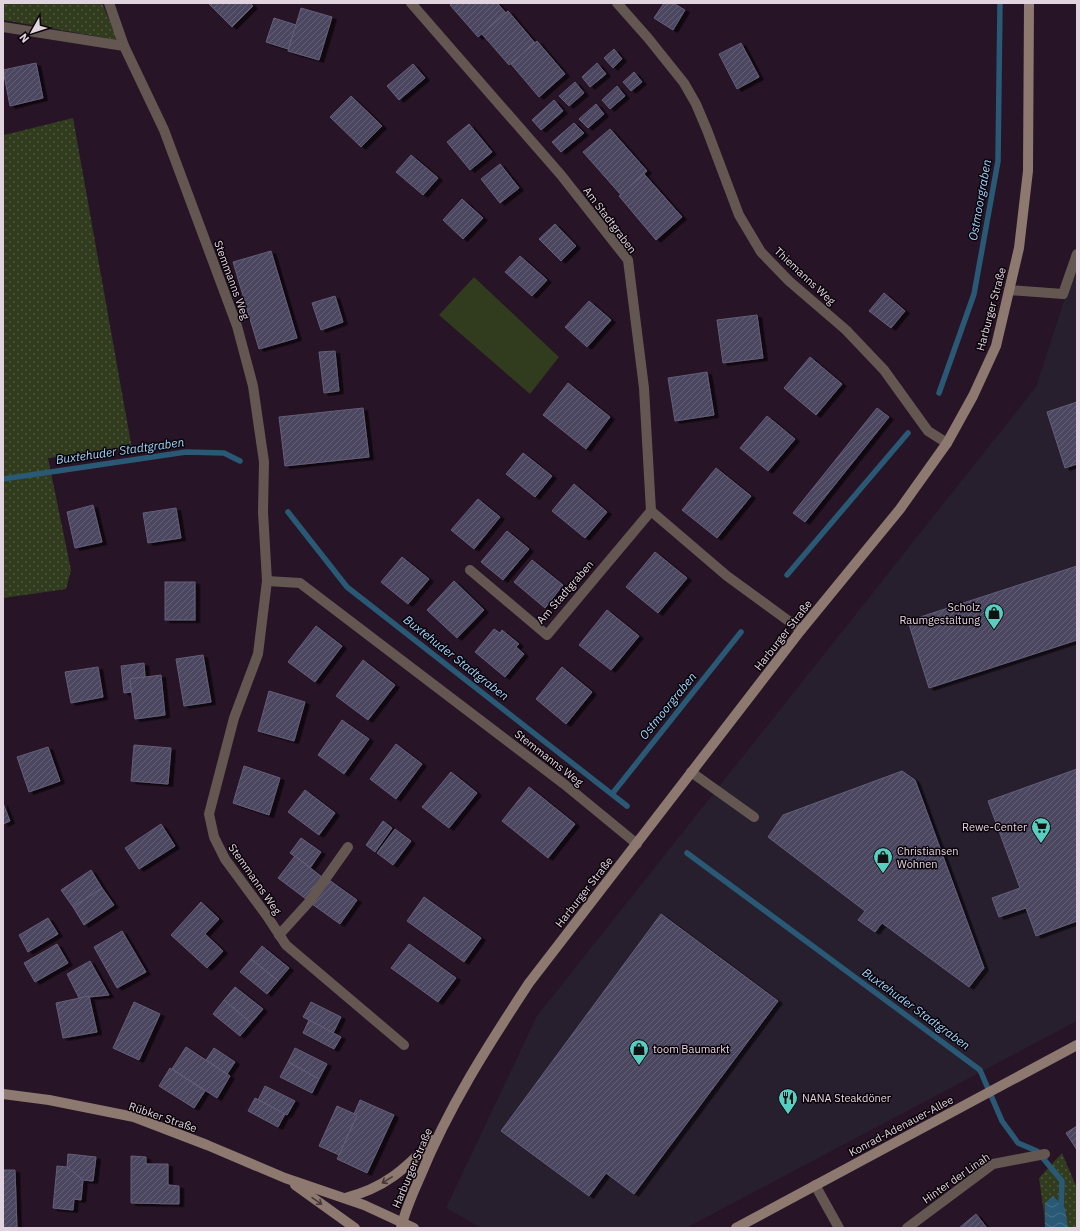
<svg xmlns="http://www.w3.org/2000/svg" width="1080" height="1231" viewBox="0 0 1080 1231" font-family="'IBM Plex Sans',sans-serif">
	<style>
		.commercial { fill: #281f2e }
		.grass { fill: url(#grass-dots) }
		.garden { fill: #313b1e }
		.water { fill: url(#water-waves) }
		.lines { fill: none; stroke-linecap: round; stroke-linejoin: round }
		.stream { stroke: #295975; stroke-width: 5.5 }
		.building { fill: url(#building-hatch); stroke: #645e79; filter: url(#shadow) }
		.lane { stroke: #645752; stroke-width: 10 }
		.street { stroke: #645752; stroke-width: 10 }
		.secondary { stroke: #8d7970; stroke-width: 10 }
		.oneway { stroke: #463938 }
		.labels { text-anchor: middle; stroke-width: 3; stroke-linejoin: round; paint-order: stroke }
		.street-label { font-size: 11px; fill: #e1d4df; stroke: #0b040a }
		.poi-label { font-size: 11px; fill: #e1d4df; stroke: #0b040a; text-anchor: start }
		.water-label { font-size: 12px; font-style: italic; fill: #9dd7fe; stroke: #0b040a }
	</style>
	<defs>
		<pattern id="grass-dots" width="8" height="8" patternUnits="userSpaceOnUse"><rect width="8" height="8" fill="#313b1e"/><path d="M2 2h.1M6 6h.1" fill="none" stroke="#4f563e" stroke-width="1.8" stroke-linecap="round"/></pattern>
		<pattern id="water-waves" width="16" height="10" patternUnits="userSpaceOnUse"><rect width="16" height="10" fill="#295975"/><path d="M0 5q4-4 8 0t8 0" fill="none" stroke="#487088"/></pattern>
		<pattern id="building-hatch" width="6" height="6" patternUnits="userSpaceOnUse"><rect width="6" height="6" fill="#4c4660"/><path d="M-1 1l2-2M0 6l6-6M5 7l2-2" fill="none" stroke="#666076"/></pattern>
		<filter id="shadow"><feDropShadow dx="4.5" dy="2.5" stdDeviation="0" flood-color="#0009"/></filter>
	</defs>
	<rect width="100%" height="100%" fill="#271426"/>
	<path class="commercial" d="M 1077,261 L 1077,1021 L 686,1228 L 481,1228 L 446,1208 L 537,1016 L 1036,387 Z"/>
	<g class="grass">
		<path d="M 3,3 L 102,3 L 118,40 L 3,20 Z"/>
		<path d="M 73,118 L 132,449 L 48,458 L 71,570 L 66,589 L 3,598 L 3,133 L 4,135 Z"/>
		<path d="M 1062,1153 L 1077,1188 L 1077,1228 L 1045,1228 L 1044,1213 L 1039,1178 Z"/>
	</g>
	<path class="garden" d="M 474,277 L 559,357 L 530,394 L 439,315 Z"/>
	<path class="water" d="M 1053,1196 L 1065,1208 L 1068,1228 L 1045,1228 L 1045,1203 Z"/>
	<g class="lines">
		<g class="stream">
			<path d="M 939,393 L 974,294 L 998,161 L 1000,3"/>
			<path d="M 3,479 L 186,452 L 224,453 L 240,461"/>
			<path d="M 288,512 L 347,587 L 627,806"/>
			<path d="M 787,575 L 908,433"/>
			<path d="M 612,794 L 741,632"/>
			<path d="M 687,853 L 980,1070 L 1002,1121 L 1018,1143 L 1037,1151 L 1062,1181 L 1061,1210"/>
		</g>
	</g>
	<g class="building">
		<path d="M 208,3 L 250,3 L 253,6 L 232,27 Z"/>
		<path d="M 453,3 L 497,3 L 506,13 L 478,37 L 450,5 Z"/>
		<path d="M 664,3 L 673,3 L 685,10 L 673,30 L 654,18 Z"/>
		<path d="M 301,8 L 332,17 L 319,60 L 288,51 Z"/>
		<path d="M 508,11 L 535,43 L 509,65 L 482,34 Z"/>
		<path d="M 274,18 L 296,25 L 288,49 L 266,42 Z"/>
		<path d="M 537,41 L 565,74 L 539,97 L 511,64 Z"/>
		<path d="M 741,43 L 759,77 L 737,89 L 719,54 Z"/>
		<path d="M 614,49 L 622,59 L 613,68 L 604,58 Z"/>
		<path d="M 36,63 L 43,98 L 10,106 L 3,70 Z"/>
		<path d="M 597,63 L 606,74 L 590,87 L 582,77 Z"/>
		<path d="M 413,64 L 425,78 L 399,100 L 387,86 Z"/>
		<path d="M 634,72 L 642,82 L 631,91 L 623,82 Z"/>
		<path d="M 575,82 L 584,93 L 569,106 L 559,96 Z"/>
		<path d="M 617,86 L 625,96 L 610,109 L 602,100 Z"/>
		<path d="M 351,96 L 382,126 L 361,147 L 330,117 Z"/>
		<path d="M 554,100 L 563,111 L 541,130 L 532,120 Z"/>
		<path d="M 596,104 L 604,114 L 588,128 L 579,119 Z"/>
		<path d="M 574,123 L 584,133 L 561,152 L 552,142 Z"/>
		<path d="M 469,124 L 492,152 L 470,170 L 447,142 Z"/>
		<path d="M 610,129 L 647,171 L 621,195 L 583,152 Z"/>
		<path d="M 411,155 L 438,178 L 423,195 L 396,172 Z"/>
		<path d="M 500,164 L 519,188 L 500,203 L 481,179 Z"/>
		<path d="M 644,174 L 682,217 L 656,240 L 619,196 Z"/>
		<path d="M 462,199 L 483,218 L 463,239 L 443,220 Z"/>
		<path d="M 555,224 L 576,246 L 561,261 L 539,239 Z"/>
		<path d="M 271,251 L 297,338 L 259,349 L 233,262 Z"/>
		<path d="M 520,256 L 547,280 L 532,296 L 505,272 Z"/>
		<path d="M 884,293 L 905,311 L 891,328 L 869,311 Z"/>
		<path d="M 335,296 L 343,322 L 321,330 L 312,303 Z"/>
		<path d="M 589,301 L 611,320 L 587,347 L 565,327 Z"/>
		<path d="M 757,315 L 763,358 L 723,363 L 717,320 Z"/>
		<path d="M 335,351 L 339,391 L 324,393 L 319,352 Z"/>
		<path d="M 810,357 L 842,384 L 816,415 L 784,388 Z"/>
		<path d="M 707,372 L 714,415 L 675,421 L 668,378 Z"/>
		<path d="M 568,383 L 610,417 L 586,449 L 543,415 Z"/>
		<path d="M 1077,402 L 1077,464 L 1065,468 L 1047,412 Z"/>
		<path d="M 363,408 L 369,457 L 285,466 L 279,417 Z"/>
		<path d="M 877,408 L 889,417 L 805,522 L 793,513 Z"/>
		<path d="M 767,416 L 795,439 L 768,471 L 740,448 Z"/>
		<path d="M 523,453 L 552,476 L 535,497 L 506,474 Z"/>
		<path d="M 716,468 L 751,496 L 717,538 L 682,510 Z"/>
		<path d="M 574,484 L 607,512 L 585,538 L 552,511 Z"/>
		<path d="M 478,499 L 500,517 L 474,549 L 451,530 Z"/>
		<path d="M 93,505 L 102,542 L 75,548 L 67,512 Z"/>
		<path d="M 176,508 L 181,538 L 148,543 L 143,513 Z"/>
		<path d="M 507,531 L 529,549 L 503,580 L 481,562 Z"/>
		<path d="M 655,552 L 687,578 L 658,613 L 626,587 Z"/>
		<path d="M 402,557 L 429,579 L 408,604 L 381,582 Z"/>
		<path d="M 532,560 L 563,585 L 545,608 L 514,582 Z"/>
		<path d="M 1077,566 L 1077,640 L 929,688 L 908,621 Z"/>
		<path d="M 454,581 L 484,610 L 457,638 L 427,610 Z"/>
		<rect x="165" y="582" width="30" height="38"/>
		<path d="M 607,610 L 639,636 L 611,670 L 579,645 Z"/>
		<path d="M 316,626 L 342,646 L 315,682 L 288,662 Z"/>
		<path d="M 494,629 L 500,633 L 502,630 L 519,644 L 516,647 L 524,654 L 505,677 L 475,652 Z"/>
		<path d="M 203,655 L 211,702 L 184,706 L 176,659 Z"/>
		<path d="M 363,660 L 395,685 L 368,720 L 336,696 Z"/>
		<path d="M 144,663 L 145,677 L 130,679 L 131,692 L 124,693 L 121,666 Z"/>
		<path d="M 98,667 L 103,697 L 71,703 L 65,672 Z"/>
		<path d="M 562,667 L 592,692 L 566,724 L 536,699 Z"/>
		<path d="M 161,675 L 165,715 L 135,719 L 130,679 Z"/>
		<path d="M 269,691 L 305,702 L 294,741 L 258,731 Z"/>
		<path d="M 342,720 L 369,739 L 344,774 L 318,755 Z"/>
		<path d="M 396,744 L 422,764 L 396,799 L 370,779 Z"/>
		<path d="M 134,745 L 171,748 L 168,784 L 131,781 Z"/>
		<path d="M 48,747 L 60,781 L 29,792 L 17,757 Z"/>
		<path d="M 244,766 L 280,778 L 269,815 L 233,803 Z"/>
		<path d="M 1077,769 L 1077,921 L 1036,936 L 1026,908 L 999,917 L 992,898 L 1020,888 L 988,801 Z"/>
		<path d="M 902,771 L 915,780 L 984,968 L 969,987 L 882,923 L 875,932 L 858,920 L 865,911 L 768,837 L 783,815 Z"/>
		<path d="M 451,772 L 477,793 L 449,828 L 422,807 Z"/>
		<path d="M 529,787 L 575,824 L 548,858 L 502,821 Z"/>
		<path d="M 305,790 L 335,813 L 319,835 L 288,812 Z"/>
		<path d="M 3,803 L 10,821 L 3,824 Z"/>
		<path d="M 383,821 L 392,828 L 375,852 L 366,845 Z"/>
		<path d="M 161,824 L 175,846 L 139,869 L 125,848 Z"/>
		<path d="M 395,829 L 411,841 L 393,865 L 377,853 Z"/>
		<path d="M 301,838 L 321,852 L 310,868 L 290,853 Z"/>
		<path d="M 295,856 L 322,877 L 306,899 L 278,878 Z"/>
		<path d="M 91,870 L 102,888 L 73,907 L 61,890 Z"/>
		<path d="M 329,880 L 357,900 L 340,924 L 312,904 Z"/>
		<path d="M 102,888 L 114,905 L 84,925 L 73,907 Z"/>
		<path d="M 424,897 L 481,938 L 464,962 L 407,921 Z"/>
		<path d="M 201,902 L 219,919 L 205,934 L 223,951 L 207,968 L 171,935 Z"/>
		<path d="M 661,914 L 778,1001 L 634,1194 L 606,1173 L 589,1196 L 501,1131 Z"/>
		<path d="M 48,918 L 58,934 L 28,952 L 19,935 Z"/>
		<path d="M 122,931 L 146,972 L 117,988 L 94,947 Z"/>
		<path d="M 57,944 L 68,963 L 35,982 L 24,963 Z"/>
		<path d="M 409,944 L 456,978 L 438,1002 L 391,968 Z"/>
		<path d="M 262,946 L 289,968 L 278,981 L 251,959 Z"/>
		<path d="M 251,959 L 278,981 L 267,994 L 240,972 Z"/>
		<path d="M 90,961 L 109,995 L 79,998 L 67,974 Z"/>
		<path d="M 235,987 L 263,1009 L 251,1023 L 224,1000 Z"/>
		<path d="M 89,996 L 97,1032 L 63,1038 L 56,1003 Z"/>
		<path d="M 224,1000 L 251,1023 L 240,1036 L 213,1014 Z"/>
		<path d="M 134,1002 L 160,1014 L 139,1060 L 113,1048 Z"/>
		<path d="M 311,1002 L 341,1017 L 333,1033 L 303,1017 Z"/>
		<path d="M 309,1020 L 341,1037 L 334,1049 L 303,1033 Z"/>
		<path d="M 186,1047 L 230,1076 L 217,1098 L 172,1069 Z"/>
		<path d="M 214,1048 L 235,1062 L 227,1074 L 206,1060 Z"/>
		<path d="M 295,1048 L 327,1064 L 319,1079 L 288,1062 Z"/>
		<path d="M 288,1062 L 319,1079 L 312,1093 L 280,1077 Z"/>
		<path d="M 170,1068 L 205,1091 L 194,1108 L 159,1086 Z"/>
		<path d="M 265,1086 L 295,1101 L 287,1115 L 258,1100 Z"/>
		<path d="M 255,1098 L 285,1114 L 278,1127 L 248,1111 Z"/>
		<path d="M 360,1100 L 394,1115 L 367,1173 L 337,1159 L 357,1115 L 354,1114 Z"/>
		<path d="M 337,1106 L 357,1115 L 339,1155 L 319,1146 Z"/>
		<path d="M 1077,1126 L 1077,1150 L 1066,1133 Z"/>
		<path d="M 68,1154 L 96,1157 L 93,1181 L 83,1180 L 67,1167 Z"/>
		<path d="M 131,1156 L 146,1157 L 146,1164 L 168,1164 L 168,1185 L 179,1186 L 179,1204 L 131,1203 Z"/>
		<path d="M 57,1166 L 67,1167 L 83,1180 L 81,1200 L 74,1199 L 73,1210 L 53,1208 Z"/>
		<path d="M 3,1170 L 15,1170 L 17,1228 L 3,1228 Z"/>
		<path d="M 976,1214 L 987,1228 L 959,1228 Z"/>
	</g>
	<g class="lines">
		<g class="lane">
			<path d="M 3,27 L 124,46"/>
			<path d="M 1009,290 L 1063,294 L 1077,254"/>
			<path d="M 691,772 L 754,817"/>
			<path d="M 279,935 L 309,902 L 348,847"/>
			<path d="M 907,1228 L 993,1164 L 1045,1154"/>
		</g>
		<g class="street">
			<path d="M 109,3 L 124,46 L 164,130 L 237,326 L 253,386 L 264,462 L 263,512 L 267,581 L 258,654 L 234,718 L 209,814 L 214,837 L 225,859 L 267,916 L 286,945 L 404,1045"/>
			<path d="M 411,3 L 561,175 L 628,260 L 644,388 L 651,511 L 727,576 L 801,630"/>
			<path d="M 617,3 L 648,38 L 684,83 L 696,104 L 707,130 L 739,215 L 761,252 L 789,281 L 846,330 L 884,370 L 928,431 L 947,443"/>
			<path d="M 470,570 L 547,635 L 651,511"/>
			<path d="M 267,581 L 300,583 L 564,784 L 637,844"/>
			<path d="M 815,1185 L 839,1228"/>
		</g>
		<g class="secondary">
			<path d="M 3,1094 L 49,1100 L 134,1117 L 207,1145 L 285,1178 L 364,1205 L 414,1228"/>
			<path d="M 295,1185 L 355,1228"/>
			<path d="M 345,1198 C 385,1188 405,1169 433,1140"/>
			<path d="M 401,1228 C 405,1210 413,1193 420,1177 C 449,1106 487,1047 529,983 L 801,630 L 900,509 L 947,443 L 973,396 L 996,346 L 1019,248 L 1028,171 L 1029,3"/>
			<path d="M 736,1228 L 1077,1045"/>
		</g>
	</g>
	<defs><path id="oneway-shaft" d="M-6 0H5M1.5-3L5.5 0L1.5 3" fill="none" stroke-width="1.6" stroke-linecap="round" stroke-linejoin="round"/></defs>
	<g class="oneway">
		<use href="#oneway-shaft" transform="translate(387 1180) rotate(149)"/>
		<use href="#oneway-shaft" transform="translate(317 1201) rotate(35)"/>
	</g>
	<defs>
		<g id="shop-pin" transform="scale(1)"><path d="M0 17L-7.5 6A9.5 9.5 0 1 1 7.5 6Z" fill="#58cec1" stroke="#0b040a"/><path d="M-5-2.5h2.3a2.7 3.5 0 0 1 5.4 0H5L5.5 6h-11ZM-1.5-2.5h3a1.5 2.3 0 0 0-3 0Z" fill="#111"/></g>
		<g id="supermarket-pin" transform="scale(1)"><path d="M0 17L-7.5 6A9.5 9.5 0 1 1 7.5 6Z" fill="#58cec1" stroke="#0b040a"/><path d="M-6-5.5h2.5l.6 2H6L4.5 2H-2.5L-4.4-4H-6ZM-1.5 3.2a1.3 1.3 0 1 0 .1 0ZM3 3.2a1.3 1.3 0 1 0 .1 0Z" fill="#111"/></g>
		<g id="restaurant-pin" transform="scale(1)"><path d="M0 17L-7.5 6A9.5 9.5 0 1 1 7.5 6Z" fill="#58cec1" stroke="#0b040a"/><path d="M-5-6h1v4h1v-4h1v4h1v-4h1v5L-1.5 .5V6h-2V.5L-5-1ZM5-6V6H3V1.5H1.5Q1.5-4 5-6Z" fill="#111"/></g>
	</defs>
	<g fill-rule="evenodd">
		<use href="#shop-pin" x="994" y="613"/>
		<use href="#supermarket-pin" x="1041" y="827"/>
		<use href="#shop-pin" x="883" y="857"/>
		<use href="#shop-pin" x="639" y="1049"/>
		<use href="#restaurant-pin" x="788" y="1098"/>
	</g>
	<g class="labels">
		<g class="street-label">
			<text transform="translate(610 220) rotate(53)" y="4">Am Stadtgraben</text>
			<text transform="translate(805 276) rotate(43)" y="4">Thiemanns Weg</text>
			<text transform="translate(232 280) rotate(70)" y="4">Stemmanns Weg</text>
			<text transform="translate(991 309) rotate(-75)" y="4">Harburger Straße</text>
			<text transform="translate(565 592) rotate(-49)" y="4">Am Stadtgraben</text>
			<text transform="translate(783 635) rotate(-52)" y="4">Harburger Straße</text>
			<text transform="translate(549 758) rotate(38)" y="4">Stemmanns Weg</text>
			<text transform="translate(255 879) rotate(55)" y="4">Stemmanns Weg</text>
			<text transform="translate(584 892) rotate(-52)" y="4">Harburger Straße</text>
			<text transform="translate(163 1117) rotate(19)" y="4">Rübker Straße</text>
			<text transform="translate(901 1126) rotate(-28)" y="4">Konrad-Adenauer-Allee</text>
			<text transform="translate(412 1168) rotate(-67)" y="4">Harburger Straße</text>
			<text transform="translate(956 1178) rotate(-35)" y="4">Hinter der Linah</text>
		</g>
		<g class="poi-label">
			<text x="980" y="611" text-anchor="end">Scholz<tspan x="980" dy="13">Raumgestaltung</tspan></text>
			<text x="1027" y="831" text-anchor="end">Rewe-Center</text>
			<text x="897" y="855">Christiansen<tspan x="897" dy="13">Wohnen</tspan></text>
			<text x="653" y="1053">toom Baumarkt</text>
			<text x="802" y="1102">NANA Steakdöner</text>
		</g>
		<g class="water-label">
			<text transform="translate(980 200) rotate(-80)" y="4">Ostmoorgraben</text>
			<text transform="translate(120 451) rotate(-8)" y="4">Buxtehuder Stadtgraben</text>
			<text transform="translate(456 658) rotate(38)" y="4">Buxtehuder Stadtgraben</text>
			<text transform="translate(668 706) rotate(-51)" y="4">Ostmoorgraben</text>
			<text transform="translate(916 1009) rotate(36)" y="4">Buxtehuder Stadtgraben</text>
		</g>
	</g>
	<rect width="1080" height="1231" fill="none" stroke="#e1d4df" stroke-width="8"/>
	<g transform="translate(32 32) rotate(231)" stroke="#0b040a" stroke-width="3" paint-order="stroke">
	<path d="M0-3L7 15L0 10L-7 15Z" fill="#e1d4df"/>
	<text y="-6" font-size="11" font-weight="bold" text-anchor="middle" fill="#e1d4df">N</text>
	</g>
</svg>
